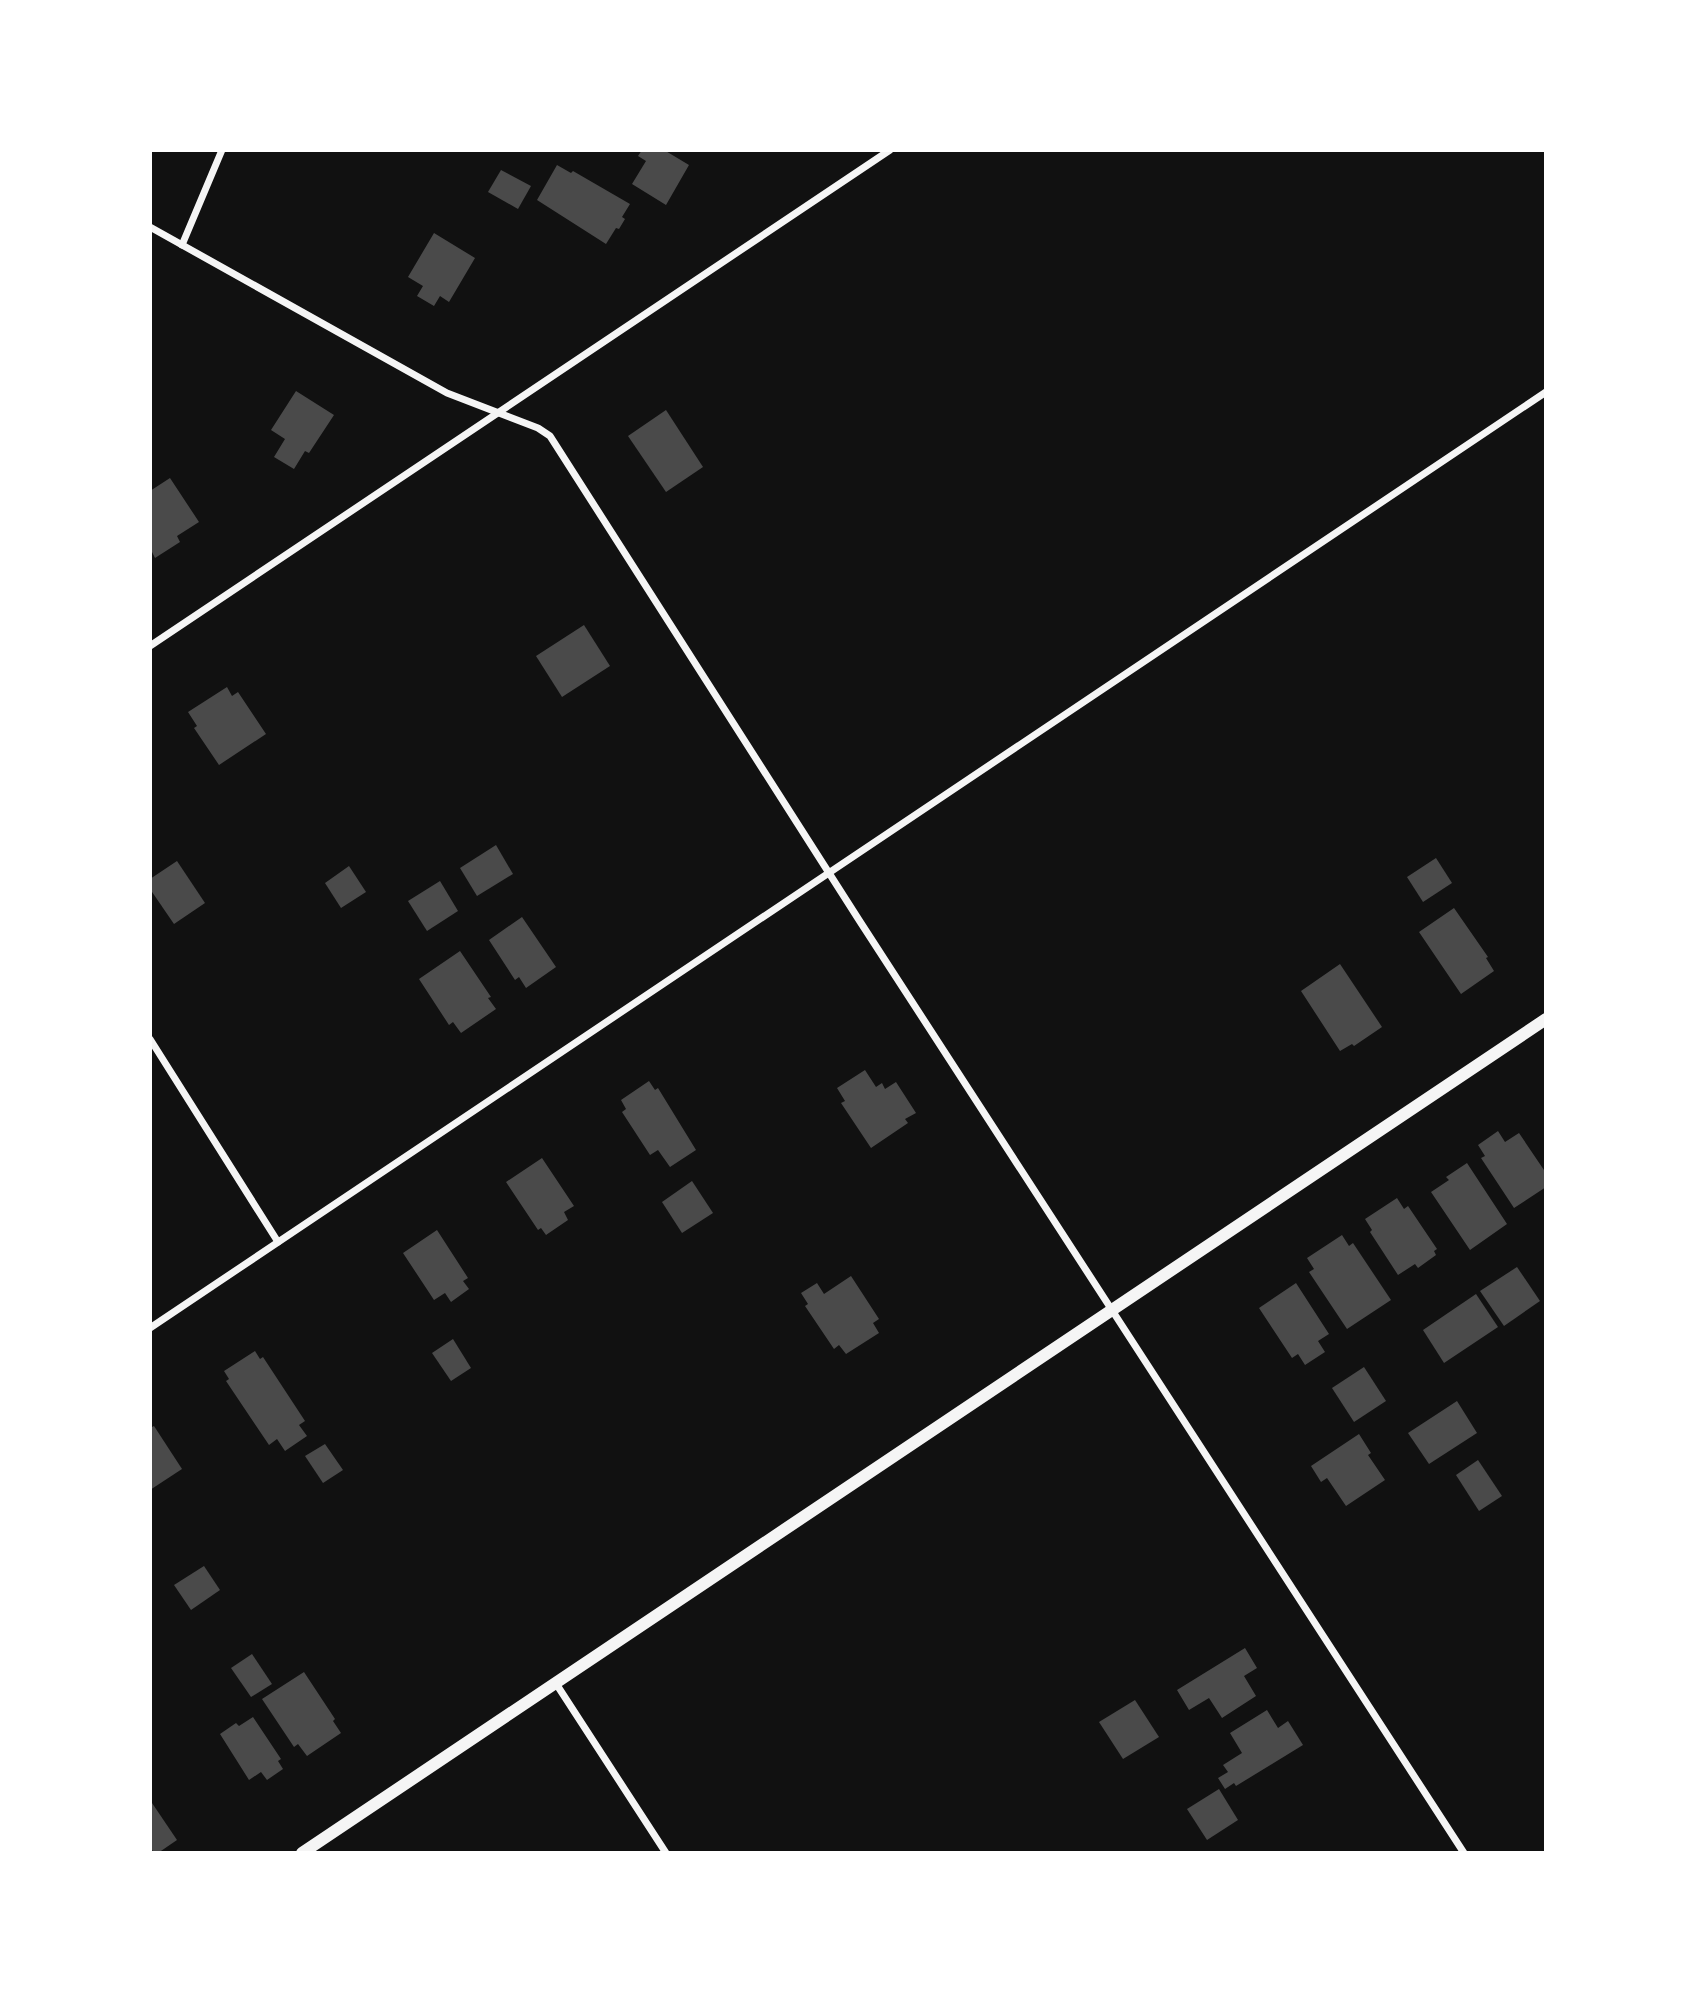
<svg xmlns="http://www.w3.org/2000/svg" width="1696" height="2003" viewBox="0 0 1696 2003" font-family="Lato,sans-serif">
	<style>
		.building { fill: #4a4a4a }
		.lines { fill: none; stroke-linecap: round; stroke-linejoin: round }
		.minor { stroke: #f5f5f5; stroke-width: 7 }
		.tertiary { stroke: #f5f5f5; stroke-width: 12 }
	</style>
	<rect width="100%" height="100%" fill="#111"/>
	<g class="building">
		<path d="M 642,150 L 664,150 L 689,165 L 666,205 L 632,184 L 646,161 L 638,156 Z"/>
		<path d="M 557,165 L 571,173 L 573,171 L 630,204 L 622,217 L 625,219 L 619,229 L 616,228 L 606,244 L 537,200 Z"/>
		<path d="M 501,170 L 531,186 L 518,209 L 488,192 Z"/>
		<path d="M 434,233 L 475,258 L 449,302 L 440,296 L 434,306 L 417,296 L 423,286 L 408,277 Z"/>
		<path d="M 296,391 L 334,415 L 309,453 L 305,451 L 294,469 L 274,457 L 285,439 L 271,430 Z"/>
		<path d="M 666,410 L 703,467 L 666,492 L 628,436 Z"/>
		<path d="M 170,478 L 199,522 L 177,536 L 180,542 L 155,558 L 152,552 L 150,553 L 150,491 Z"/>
		<path d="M 584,625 L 610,666 L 562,697 L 536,656 Z"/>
		<path d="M 227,687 L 232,696 L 238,692 L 266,734 L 219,765 L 194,728 L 197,726 L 188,712 Z"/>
		<path d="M 496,845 L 513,874 L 477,896 L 460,868 Z"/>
		<path d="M 1436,858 L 1452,883 L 1423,902 L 1407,877 Z"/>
		<path d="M 177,861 L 205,903 L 174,924 L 150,889 L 150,879 Z"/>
		<path d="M 349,866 L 366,892 L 341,908 L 325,883 Z"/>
		<path d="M 440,881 L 458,911 L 427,931 L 408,901 Z"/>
		<path d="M 1454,908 L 1488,957 L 1486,958 L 1494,971 L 1461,994 L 1419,932 Z"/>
		<path d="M 522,917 L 556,967 L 526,988 L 519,977 L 515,980 L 489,940 Z"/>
		<path d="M 460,951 L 491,997 L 488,998 L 496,1009 L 461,1033 L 453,1022 L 449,1025 L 419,979 Z"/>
		<path d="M 1340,964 L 1382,1027 L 1354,1046 L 1352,1044 L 1340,1051 L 1301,991 Z"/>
		<path d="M 865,1070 L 876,1087 L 882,1083 L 885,1089 L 896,1082 L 916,1113 L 905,1119 L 908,1123 L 871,1148 L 841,1103 L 845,1101 L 837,1088 Z"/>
		<path d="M 649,1081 L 655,1090 L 658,1088 L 696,1150 L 670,1167 L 658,1150 L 650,1155 L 622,1112 L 626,1109 L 621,1100 Z"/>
		<path d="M 1498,1131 L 1505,1142 L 1519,1133 L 1546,1173 L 1546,1187 L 1514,1208 L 1481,1158 L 1485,1156 L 1478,1145 Z"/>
		<path d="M 542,1158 L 574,1206 L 564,1212 L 568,1220 L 546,1235 L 541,1228 L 538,1230 L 506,1182 Z"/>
		<path d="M 1467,1163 L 1507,1224 L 1470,1250 L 1431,1192 L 1449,1180 L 1446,1177 Z"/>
		<path d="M 692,1181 L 713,1213 L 682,1233 L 662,1202 Z"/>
		<path d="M 1397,1198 L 1404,1209 L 1408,1206 L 1437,1249 L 1434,1251 L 1436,1255 L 1418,1268 L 1415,1264 L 1398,1275 L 1370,1232 L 1372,1230 L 1365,1219 Z"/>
		<path d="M 437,1230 L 468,1278 L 463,1281 L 469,1289 L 451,1302 L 445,1293 L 434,1300 L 403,1253 Z"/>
		<path d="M 1342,1235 L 1349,1246 L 1353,1243 L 1391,1300 L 1347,1329 L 1309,1272 L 1314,1269 L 1307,1258 Z"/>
		<path d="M 1517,1267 L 1540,1301 L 1504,1326 L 1480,1291 Z"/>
		<path d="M 851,1276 L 879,1319 L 873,1323 L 879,1333 L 846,1354 L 839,1345 L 834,1349 L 805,1306 L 808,1304 L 801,1293 L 817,1283 L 824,1294 Z"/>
		<path d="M 1296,1283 L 1329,1334 L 1318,1341 L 1325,1352 L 1305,1365 L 1298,1354 L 1292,1358 L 1259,1308 Z"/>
		<path d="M 1476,1294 L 1498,1327 L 1444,1363 L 1423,1330 Z"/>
		<path d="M 453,1339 L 471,1368 L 451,1381 L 432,1353 Z"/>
		<path d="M 255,1351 L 260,1359 L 263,1357 L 305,1421 L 299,1425 L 307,1436 L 285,1451 L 277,1439 L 269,1445 L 226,1381 L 229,1379 L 224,1371 Z"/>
		<path d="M 1364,1367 L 1386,1401 L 1354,1422 L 1332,1388 Z"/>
		<path d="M 1457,1401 L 1477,1433 L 1429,1464 L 1408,1433 Z"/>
		<path d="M 154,1426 L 182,1469 L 150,1490 L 150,1428 Z"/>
		<path d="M 1359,1434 L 1371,1453 L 1368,1455 L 1385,1480 L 1346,1506 L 1327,1478 L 1321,1482 L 1311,1466 Z"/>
		<path d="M 325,1444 L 343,1470 L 323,1483 L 305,1456 Z"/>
		<path d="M 1478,1460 L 1502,1496 L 1479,1511 L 1456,1475 Z"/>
		<path d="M 204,1566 L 220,1590 L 191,1610 L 174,1585 Z"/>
		<path d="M 1245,1648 L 1257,1668 L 1244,1676 L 1256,1696 L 1222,1718 L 1209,1698 L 1189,1710 L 1177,1690 Z"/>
		<path d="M 252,1654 L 272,1684 L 251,1697 L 231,1668 Z"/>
		<path d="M 304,1672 L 335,1719 L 333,1721 L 341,1733 L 307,1756 L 298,1744 L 294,1747 L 262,1699 Z"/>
		<path d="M 1135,1700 L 1159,1737 L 1123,1759 L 1099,1722 Z"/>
		<path d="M 1267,1710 L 1278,1728 L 1288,1721 L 1303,1745 L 1236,1786 L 1234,1783 L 1225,1789 L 1218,1778 L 1228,1772 L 1223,1765 L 1242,1753 L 1230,1733 Z"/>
		<path d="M 253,1717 L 281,1759 L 278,1761 L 283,1769 L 267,1780 L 261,1772 L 249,1780 L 220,1734 L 236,1723 L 239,1726 Z"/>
		<path d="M 1219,1789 L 1238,1820 L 1207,1840 L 1187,1809 Z"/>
		<path d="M 150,1800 L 177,1840 L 158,1853 L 154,1853 L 150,1847 Z"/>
	</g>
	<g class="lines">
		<g class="minor">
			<path d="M 150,227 L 447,393 L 538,428 L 550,436 L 859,920 L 1464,1853"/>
			<path d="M 182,245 L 222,150"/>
			<path d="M 150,646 L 890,150"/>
			<path d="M 150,1039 L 278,1242"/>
			<path d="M 150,1328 L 1546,392"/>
			<path d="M 555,1682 L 666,1853"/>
		</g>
		<path class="tertiary" d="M 302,1853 L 1546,1019"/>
	</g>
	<rect width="1696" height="2003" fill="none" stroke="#ffffff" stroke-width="304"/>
</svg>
